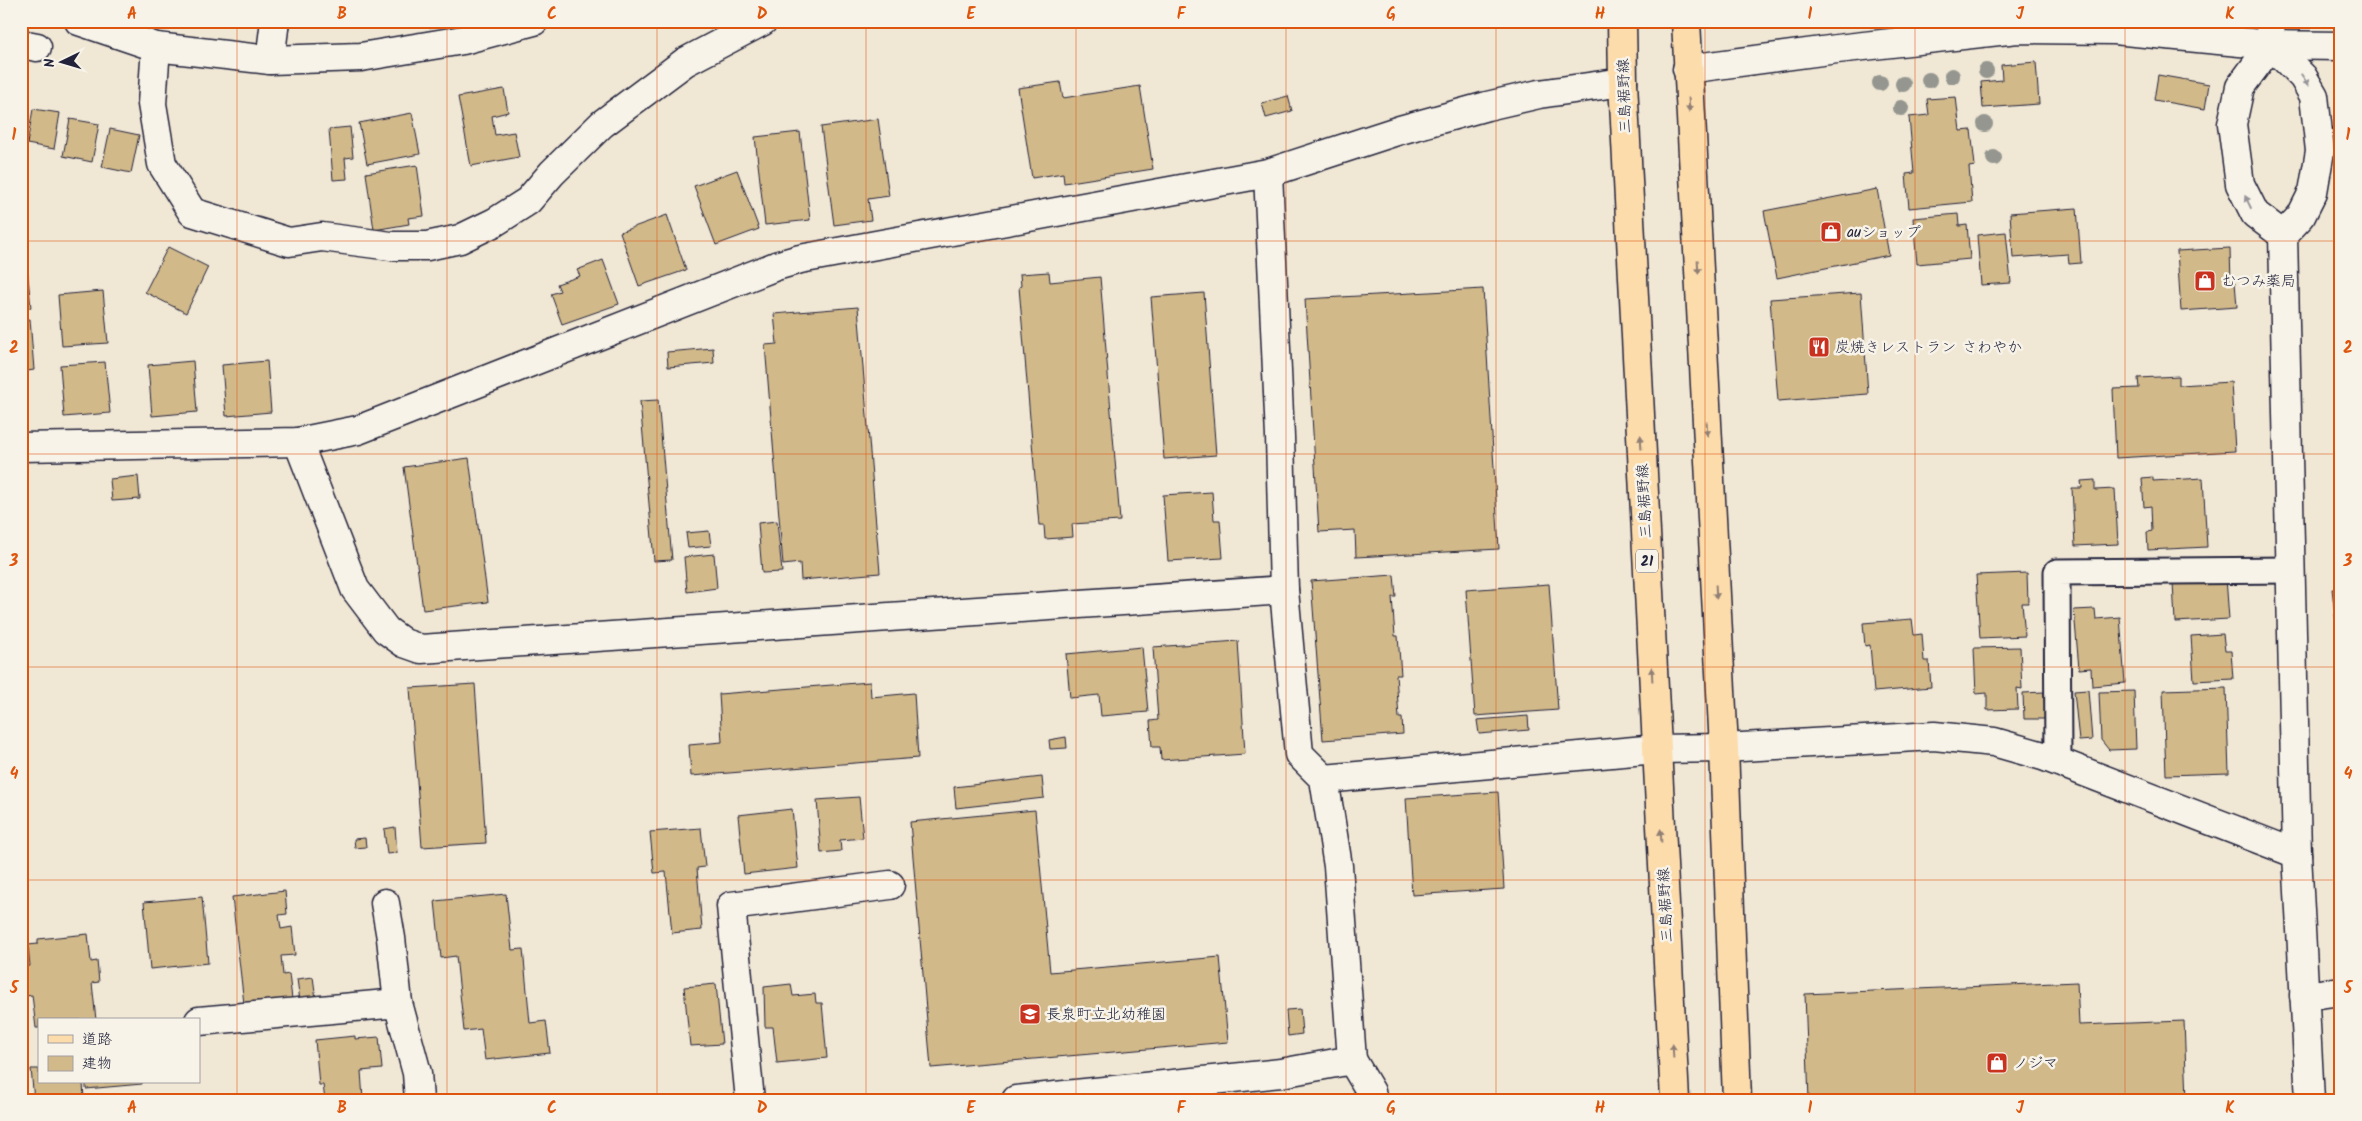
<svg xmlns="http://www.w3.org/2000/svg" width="2362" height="1121" viewBox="0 0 2362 1121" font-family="Kalam,'Klee One',sans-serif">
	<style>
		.building { fill: #d2b989; stroke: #22223b }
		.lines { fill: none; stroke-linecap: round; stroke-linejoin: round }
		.service-casing { stroke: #22223b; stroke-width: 29 }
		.minor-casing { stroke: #22223b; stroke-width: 31 }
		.tertiary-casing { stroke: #22223b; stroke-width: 31 }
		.primary-casing { stroke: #22223b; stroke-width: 31 }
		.service { stroke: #f7f3e8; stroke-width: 25 }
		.minor { stroke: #f7f3e8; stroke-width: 28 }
		.tertiary { stroke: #f7f3e8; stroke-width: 28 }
		.primary { stroke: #fddcac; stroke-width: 28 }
		.tree { fill: #94968f }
		.oneway { fill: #97959a }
		.oneway2 { fill: #907f74 }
		.grid { fill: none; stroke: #de560e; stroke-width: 1; stroke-opacity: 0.55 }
		.labels { text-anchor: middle; stroke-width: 5; stroke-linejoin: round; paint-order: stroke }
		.shield { fill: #f7f3e8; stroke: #62616f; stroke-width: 1 }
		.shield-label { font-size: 14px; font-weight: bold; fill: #22223b }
		.street-label { font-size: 15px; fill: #22223b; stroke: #f7f3e8 }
		.poi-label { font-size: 15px; fill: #22223b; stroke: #f7f3e8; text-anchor: start }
		.neatline { fill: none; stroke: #de560e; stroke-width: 2 }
		.grid-label { font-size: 16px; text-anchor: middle; font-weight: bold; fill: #de560e }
	</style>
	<rect width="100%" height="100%" fill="#f0e7d5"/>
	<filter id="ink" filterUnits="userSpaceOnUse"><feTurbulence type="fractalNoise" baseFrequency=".02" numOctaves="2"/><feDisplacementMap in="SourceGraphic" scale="10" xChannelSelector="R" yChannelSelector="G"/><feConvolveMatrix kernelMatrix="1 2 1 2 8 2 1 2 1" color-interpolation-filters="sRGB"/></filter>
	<g filter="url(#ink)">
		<g class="building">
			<path d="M 2036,62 L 2039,104 L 1983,108 L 1981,82 L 2002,80 L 2001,65 Z"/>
			<path d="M 2158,75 L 2209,84 L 2205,109 L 2154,100 Z"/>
			<path d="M 1060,82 L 1063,98 L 1140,86 L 1153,169 L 1064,183 L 1063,173 L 1032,178 L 1018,88 Z"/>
			<path d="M 21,89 L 25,90 L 21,125 Z"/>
			<path d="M 504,89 L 508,112 L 492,116 L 495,135 L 514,132 L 519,157 L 471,166 L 458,97 Z"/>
			<path d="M 1288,96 L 1292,111 L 1266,118 L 1262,103 Z"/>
			<path d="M 1956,97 L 1960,131 L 1971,130 L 1975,166 L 1969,167 L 1972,202 L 1909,208 L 1906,174 L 1914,173 L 1909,117 L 1929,115 L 1927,99 Z"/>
			<path d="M 33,109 L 60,113 L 54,149 L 27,144 Z"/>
			<path d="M 412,113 L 420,154 L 367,164 L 359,123 Z"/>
			<path d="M 70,119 L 99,124 L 92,162 L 63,156 Z"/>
			<path d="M 878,119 L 889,196 L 868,199 L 871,220 L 834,225 L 821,127 Z"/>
			<path d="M 350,127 L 353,157 L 345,158 L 347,179 L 333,180 L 329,129 Z"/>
			<path d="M 110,129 L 139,135 L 131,173 L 102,167 Z"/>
			<path d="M 800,132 L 810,220 L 765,225 L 755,137 Z"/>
			<path d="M 417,165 L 424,216 L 408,218 L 409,224 L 374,230 L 366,173 Z"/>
			<path d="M 737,170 L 759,229 L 716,245 L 694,186 Z"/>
			<path d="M 1877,189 L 1889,255 L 1777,278 L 1764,211 Z"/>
			<path d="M 2077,208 L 2081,263 L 2069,264 L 2068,254 L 2013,258 L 2010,213 Z"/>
			<path d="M 1958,214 L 1959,226 L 1967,225 L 1970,259 L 1917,264 L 1913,218 Z"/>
			<path d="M 667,215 L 686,270 L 639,286 L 620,232 Z"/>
			<path d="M 2006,232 L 2011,283 L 1981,285 L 1977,235 Z"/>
			<path d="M 168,247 L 208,267 L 186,313 L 145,292 Z"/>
			<path d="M 2230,248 L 2231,284 L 2235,282 L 2237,307 L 2181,311 L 2177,251 Z"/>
			<path d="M 26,257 L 31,308 L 21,309 L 21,258 Z"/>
			<path d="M 603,260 L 619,304 L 562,324 L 551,294 L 560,291 L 557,284 L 580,276 L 577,270 Z"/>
			<path d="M 1049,272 L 1050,282 L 1100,277 L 1120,521 L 1072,524 L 1073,537 L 1045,539 L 1044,525 L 1039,525 L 1019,287 L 1021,286 L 1020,274 Z"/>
			<path d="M 1483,289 L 1499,549 L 1356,557 L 1355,530 L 1319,532 L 1305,299 Z"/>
			<path d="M 103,291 L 108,343 L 62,346 L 58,295 Z"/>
			<path d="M 1204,293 L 1216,455 L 1164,459 L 1151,297 Z"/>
			<path d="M 1861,293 L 1868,394 L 1778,401 L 1770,299 Z"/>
			<path d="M 858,307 L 880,573 L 801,580 L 800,563 L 783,565 L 765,345 L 777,344 L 774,314 Z"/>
			<path d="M 30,319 L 34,370 L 21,372 L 21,320 Z"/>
			<path d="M 713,348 L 714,363 L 668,367 L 667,352 Z"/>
			<path d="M 193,361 L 197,412 L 152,416 L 148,365 Z"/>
			<path d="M 267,361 L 271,412 L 226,416 L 222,365 Z"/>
			<path d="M 105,362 L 110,413 L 64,417 L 60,365 Z"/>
			<path d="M 2179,376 L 2179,385 L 2231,382 L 2235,451 L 2116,458 L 2113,389 L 2139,388 L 2138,378 Z"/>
			<path d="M 658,400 L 672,560 L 654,561 L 640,401 Z"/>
			<path d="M 469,458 L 488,602 L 423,610 L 404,467 Z"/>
			<path d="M 138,476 L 140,499 L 112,501 L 110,479 Z"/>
			<path d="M 2153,477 L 2153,481 L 2203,478 L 2207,547 L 2148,550 L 2147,532 L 2152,531 L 2151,506 L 2144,507 L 2142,478 Z"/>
			<path d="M 2095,480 L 2095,490 L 2115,489 L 2118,544 L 2075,546 L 2072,488 L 2082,488 L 2081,481 Z"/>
			<path d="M 1212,492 L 1214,520 L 1220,520 L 1223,558 L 1168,561 L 1163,495 Z"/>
			<path d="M 777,521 L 782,572 L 762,573 L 758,523 Z"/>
			<path d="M 709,531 L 711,546 L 688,548 L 686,533 Z"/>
			<path d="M 714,554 L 717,588 L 687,592 L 684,557 Z"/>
			<path d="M 2027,573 L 2028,603 L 2022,603 L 2025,636 L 1980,638 L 1976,575 Z"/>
			<path d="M 1394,575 L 1396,597 L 1392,597 L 1395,636 L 1398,636 L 1401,675 L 1396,675 L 1399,718 L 1402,718 L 1403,734 L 1323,740 L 1311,581 Z"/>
			<path d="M 2226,578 L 2229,619 L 2175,622 L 2173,582 Z"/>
			<path d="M 1549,584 L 1558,710 L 1475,716 L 1466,590 Z"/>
			<path d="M 2341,588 L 2341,648 L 2339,649 L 2332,589 Z"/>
			<path d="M 2095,609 L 2096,619 L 2120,617 L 2125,683 L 2092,686 L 2091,668 L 2079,669 L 2074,610 Z"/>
			<path d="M 1912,619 L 1914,635 L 1922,634 L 1924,661 L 1929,661 L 1931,687 L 1874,692 L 1870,645 L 1865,646 L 1863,623 Z"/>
			<path d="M 2223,634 L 2225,651 L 2231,651 L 2233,679 L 2194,681 L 2191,636 Z"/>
			<path d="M 1238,641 L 1245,754 L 1161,760 L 1160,747 L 1152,747 L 1150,721 L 1158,720 L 1153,647 Z"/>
			<path d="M 1142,647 L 1148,712 L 1101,716 L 1099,695 L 1070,698 L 1066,654 Z"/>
			<path d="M 2020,647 L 2022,689 L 2017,688 L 2018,709 L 1987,710 L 1987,693 L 1976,694 L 1974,648 Z"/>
			<path d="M 870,682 L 871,697 L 914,693 L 918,758 L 691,776 L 689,745 L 722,742 L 719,694 Z"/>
			<path d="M 475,684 L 486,843 L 422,847 L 410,688 Z"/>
			<path d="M 2226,688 L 2229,773 L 2166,775 L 2163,690 Z"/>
			<path d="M 2088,690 L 2092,740 L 2079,741 L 2074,691 Z"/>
			<path d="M 2134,691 L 2136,749 L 2109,750 L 2101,740 L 2099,692 Z"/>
			<path d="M 2044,692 L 2045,719 L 2024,719 L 2023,693 Z"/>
			<path d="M 1528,716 L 1529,730 L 1479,734 L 1477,720 Z"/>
			<path d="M 1066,737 L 1067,748 L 1050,749 L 1049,740 Z"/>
			<path d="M 1042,777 L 1044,798 L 956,808 L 954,787 Z"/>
			<path d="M 1498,792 L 1504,889 L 1412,895 L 1406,798 Z"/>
			<path d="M 859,797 L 863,838 L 840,840 L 841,851 L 821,853 L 817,800 Z"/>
			<path d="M 792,809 L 798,868 L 744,874 L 738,815 Z"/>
			<path d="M 1035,810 L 1050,972 L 1220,957 L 1228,1042 L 931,1068 L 910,822 Z"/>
			<path d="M 395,827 L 397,853 L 387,854 L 384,829 Z"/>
			<path d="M 701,828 L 705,867 L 697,868 L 702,930 L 672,933 L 666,872 L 654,873 L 650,832 Z"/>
			<path d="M 365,838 L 366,847 L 355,848 L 354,839 Z"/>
			<path d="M 285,891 L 287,914 L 279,915 L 281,929 L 292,927 L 295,955 L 281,956 L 283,975 L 289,974 L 292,999 L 244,1004 L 232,897 Z"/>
			<path d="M 506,894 L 512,950 L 523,949 L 530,1023 L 546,1021 L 550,1053 L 485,1060 L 481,1029 L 464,1031 L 456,956 L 441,958 L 435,901 Z"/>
			<path d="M 202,897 L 208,963 L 150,969 L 144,902 Z"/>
			<path d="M 88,934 L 91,962 L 97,961 L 99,982 L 92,983 L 96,1020 L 39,1020 L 39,1028 L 36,1028 L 32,995 L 21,997 L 21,967 L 30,966 L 28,945 L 38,944 L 38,939 Z"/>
			<path d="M 313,977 L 316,999 L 300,1001 L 297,979 Z"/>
			<path d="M 2077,982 L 2079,1025 L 2184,1021 L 2187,1100 L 1809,1100 L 1805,994 Z"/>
			<path d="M 716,984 L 722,1044 L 690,1046 L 684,987 Z"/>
			<path d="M 791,984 L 793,996 L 815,994 L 816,1003 L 822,1003 L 827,1058 L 777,1063 L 773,1027 L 765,1027 L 764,987 Z"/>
			<path d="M 1300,1009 L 1302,1034 L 1288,1036 L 1286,1010 Z"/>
			<path d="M 355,1036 L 355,1039 L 379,1037 L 382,1069 L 361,1071 L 363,1100 L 325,1100 L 323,1085 L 319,1085 L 315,1040 Z"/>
			<path d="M 31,1069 L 39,1069 L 39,1082 L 83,1082 L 84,1100 L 34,1100 Z"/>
			<path d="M 86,1082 L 142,1082 L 142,1084 L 86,1089 Z"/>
		</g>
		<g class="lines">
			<g class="service-casing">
				<path id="service" d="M 2058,762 L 2057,572 L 2291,570"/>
			</g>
			<g class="minor-casing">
				<g id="minor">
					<path d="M 21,44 L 37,47"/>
					<path d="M 156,47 L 152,104 L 162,164 L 192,212 L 289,242 L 322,237 L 391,246 L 427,246 L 460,239 L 495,222 L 528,201 L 552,173 L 602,124 L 685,62 L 763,21"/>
					<path d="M 270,60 L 275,21"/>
					<path d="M 1687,69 L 1837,49 L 2017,29 L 2114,30 L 2271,45 L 2341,46"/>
					<path d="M 298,442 L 355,589 L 386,630 L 404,643 L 421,649 L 1284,590"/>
					<path d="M 21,447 L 298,442 L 358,430 L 776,266 L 800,259 L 1268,173 L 1400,130 L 1487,106 L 1539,94 L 1623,82"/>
					<path d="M 385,903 L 391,938 L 398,1003"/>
					<path d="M 2304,996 L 2341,991"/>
					<path d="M 199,1021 L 398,1003 L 417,1073 L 419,1100"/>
					<path d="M 1352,1060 L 1371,1092 L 1373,1100"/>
					<path d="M 750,1100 L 731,906 L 890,885"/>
					<path d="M 1016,1100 L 1281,1073 L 1352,1060 L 1338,866 L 1324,779 L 1299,754 L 1284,590 L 1280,437 L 1268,173"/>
				</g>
			</g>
			<g class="tertiary-casing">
				<g id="tertiary">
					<path d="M 79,21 L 156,47 L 270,60 L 361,57 L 463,40 L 534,21"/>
					<path d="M 2270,21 L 2271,45 L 2240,87 L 2232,124 L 2240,184 L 2255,214 L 2283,235"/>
					<path d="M 2271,45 L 2303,77 L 2314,96 L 2320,151 L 2313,192 L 2301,216 L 2283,235 L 2297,854 L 2310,1100"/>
					<path d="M 1324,779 L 1656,749 L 1724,748 L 1934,736 L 1994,742 L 2043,756 L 2297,854"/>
				</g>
			</g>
			<g class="primary-casing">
				<g id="primary">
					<path d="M 1622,21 L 1623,82 L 1675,1100"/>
					<path d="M 1686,21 L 1724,748 L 1737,1100"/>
				</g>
			</g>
			<use href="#service" class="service"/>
			<use href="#minor" class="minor"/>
			<use href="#tertiary" class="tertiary"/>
			<use href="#primary" class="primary"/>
		</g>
		<g class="tree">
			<circle cx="1986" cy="71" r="8"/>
			<circle cx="1952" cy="76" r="8"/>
			<circle cx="1929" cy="80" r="8"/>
			<circle cx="1880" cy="83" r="8"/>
			<circle cx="1903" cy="84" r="8"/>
			<circle cx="1901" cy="108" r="8"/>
			<circle cx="1985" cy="124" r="8"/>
			<circle cx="1994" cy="158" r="8"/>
		</g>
		<defs><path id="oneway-solid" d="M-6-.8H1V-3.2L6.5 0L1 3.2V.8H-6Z" transform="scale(1.25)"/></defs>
		<g class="oneway">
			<use href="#oneway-solid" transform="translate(2305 80) rotate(56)"/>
			<use href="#oneway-solid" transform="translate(2248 202) rotate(-116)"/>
		</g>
		<g class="oneway2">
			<use href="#oneway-solid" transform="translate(1689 105) rotate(87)"/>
			<use href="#oneway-solid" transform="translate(1698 267) rotate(87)"/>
			<use href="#oneway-solid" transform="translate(1707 429) rotate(87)"/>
			<use href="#oneway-solid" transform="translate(1641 442) rotate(-93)"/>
			<use href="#oneway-solid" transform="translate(1716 592) rotate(87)"/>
			<use href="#oneway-solid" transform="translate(1652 674) rotate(-93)"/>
			<use href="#oneway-solid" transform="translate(1661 836) rotate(-93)"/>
			<use href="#oneway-solid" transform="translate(1673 1051) rotate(-93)"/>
		</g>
	</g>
	<path class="grid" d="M 237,21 L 237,1100M 447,21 L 447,1100M 657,21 L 657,1100M 866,21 L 866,1100M 1076,21 L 1076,1100M 1286,21 L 1286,1100M 1496,21 L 1496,1100M 1705,21 L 1705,1100M 1915,21 L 1915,1100M 2125,21 L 2125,1100M 21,241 L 2341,241M 21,454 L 2341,454M 21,667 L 2341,667M 21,880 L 2341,880"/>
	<defs>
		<g id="shop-square" transform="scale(1.125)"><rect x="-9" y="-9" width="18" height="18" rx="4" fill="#c8321e" stroke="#f7f3e8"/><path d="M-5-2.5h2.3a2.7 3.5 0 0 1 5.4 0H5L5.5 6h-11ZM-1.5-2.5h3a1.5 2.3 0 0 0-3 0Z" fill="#fff"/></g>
		<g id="restaurant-square" transform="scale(1.125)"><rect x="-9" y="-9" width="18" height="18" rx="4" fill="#c8321e" stroke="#f7f3e8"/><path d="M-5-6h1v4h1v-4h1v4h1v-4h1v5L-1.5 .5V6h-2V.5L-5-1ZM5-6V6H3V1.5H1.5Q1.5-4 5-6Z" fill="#fff"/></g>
		<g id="school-square" transform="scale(1.125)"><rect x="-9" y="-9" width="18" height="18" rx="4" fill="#c8321e" stroke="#f7f3e8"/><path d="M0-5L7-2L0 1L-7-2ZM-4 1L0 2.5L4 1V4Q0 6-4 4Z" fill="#fff"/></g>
	</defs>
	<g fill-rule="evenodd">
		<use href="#shop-square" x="1831" y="232"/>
		<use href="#shop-square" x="2205" y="281"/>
		<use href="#restaurant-square" x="1819" y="347"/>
		<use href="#school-square" x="1030" y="1014"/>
		<use href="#shop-square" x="1997" y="1063"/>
	</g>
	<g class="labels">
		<rect class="shield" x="1636" y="549.5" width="22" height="23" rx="4"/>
		<g class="shield-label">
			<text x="1647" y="566">21</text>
		</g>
		<g class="street-label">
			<text transform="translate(1624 96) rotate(-92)" y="5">三島裾野線</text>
			<text transform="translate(1644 501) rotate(-93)" y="5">三島裾野線</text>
			<text transform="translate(1665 905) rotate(-93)" y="5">三島裾野線</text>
		</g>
		<g class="poi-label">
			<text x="1847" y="237">auショップ</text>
			<text x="2221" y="286">むつみ薬局</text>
			<text x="1835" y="352">炭焼きレストラン さわやか</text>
			<text x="1046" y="1019">長泉町立北幼稚園</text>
			<text x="2013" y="1068">ノジマ</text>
		</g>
	</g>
	<rect width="2362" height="1121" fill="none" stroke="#f7f3e8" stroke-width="55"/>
	<rect x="38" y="1018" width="162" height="65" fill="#f7f3e8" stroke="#a29fa3"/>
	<rect x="48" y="1035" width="25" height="8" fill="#fddcac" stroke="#a29fa3"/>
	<text x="82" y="1044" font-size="15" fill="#22223b">道路</text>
	<rect x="48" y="1056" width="25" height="15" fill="#d2b989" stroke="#a29fa3"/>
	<text x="82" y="1068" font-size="15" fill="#22223b">建物</text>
	<g transform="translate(62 62) rotate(265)" stroke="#f7f3e8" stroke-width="4" paint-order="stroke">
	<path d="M0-4L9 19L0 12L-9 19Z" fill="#22223b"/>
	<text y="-8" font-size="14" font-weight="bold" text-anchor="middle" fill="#22223b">N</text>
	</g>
	<rect x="28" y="28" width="2306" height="1066" class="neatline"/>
	<g class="grid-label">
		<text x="132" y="19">A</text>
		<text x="342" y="19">B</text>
		<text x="552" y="19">C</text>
		<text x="762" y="19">D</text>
		<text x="971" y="19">E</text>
		<text x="1181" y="19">F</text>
		<text x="1391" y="19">G</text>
		<text x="1600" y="19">H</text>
		<text x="1810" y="19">I</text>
		<text x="2020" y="19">J</text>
		<text x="2230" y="19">K</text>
		<text x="14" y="140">1</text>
		<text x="2348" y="140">1</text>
		<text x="14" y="353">2</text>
		<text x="2348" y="353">2</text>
		<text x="14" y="566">3</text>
		<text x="2348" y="566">3</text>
		<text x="14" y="779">4</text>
		<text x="2348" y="779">4</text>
		<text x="14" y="993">5</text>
		<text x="2348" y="993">5</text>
		<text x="132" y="1113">A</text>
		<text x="342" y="1113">B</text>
		<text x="552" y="1113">C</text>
		<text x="762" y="1113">D</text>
		<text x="971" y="1113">E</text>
		<text x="1181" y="1113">F</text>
		<text x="1391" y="1113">G</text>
		<text x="1600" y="1113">H</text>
		<text x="1810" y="1113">I</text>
		<text x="2020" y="1113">J</text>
		<text x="2230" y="1113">K</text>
	</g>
</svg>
